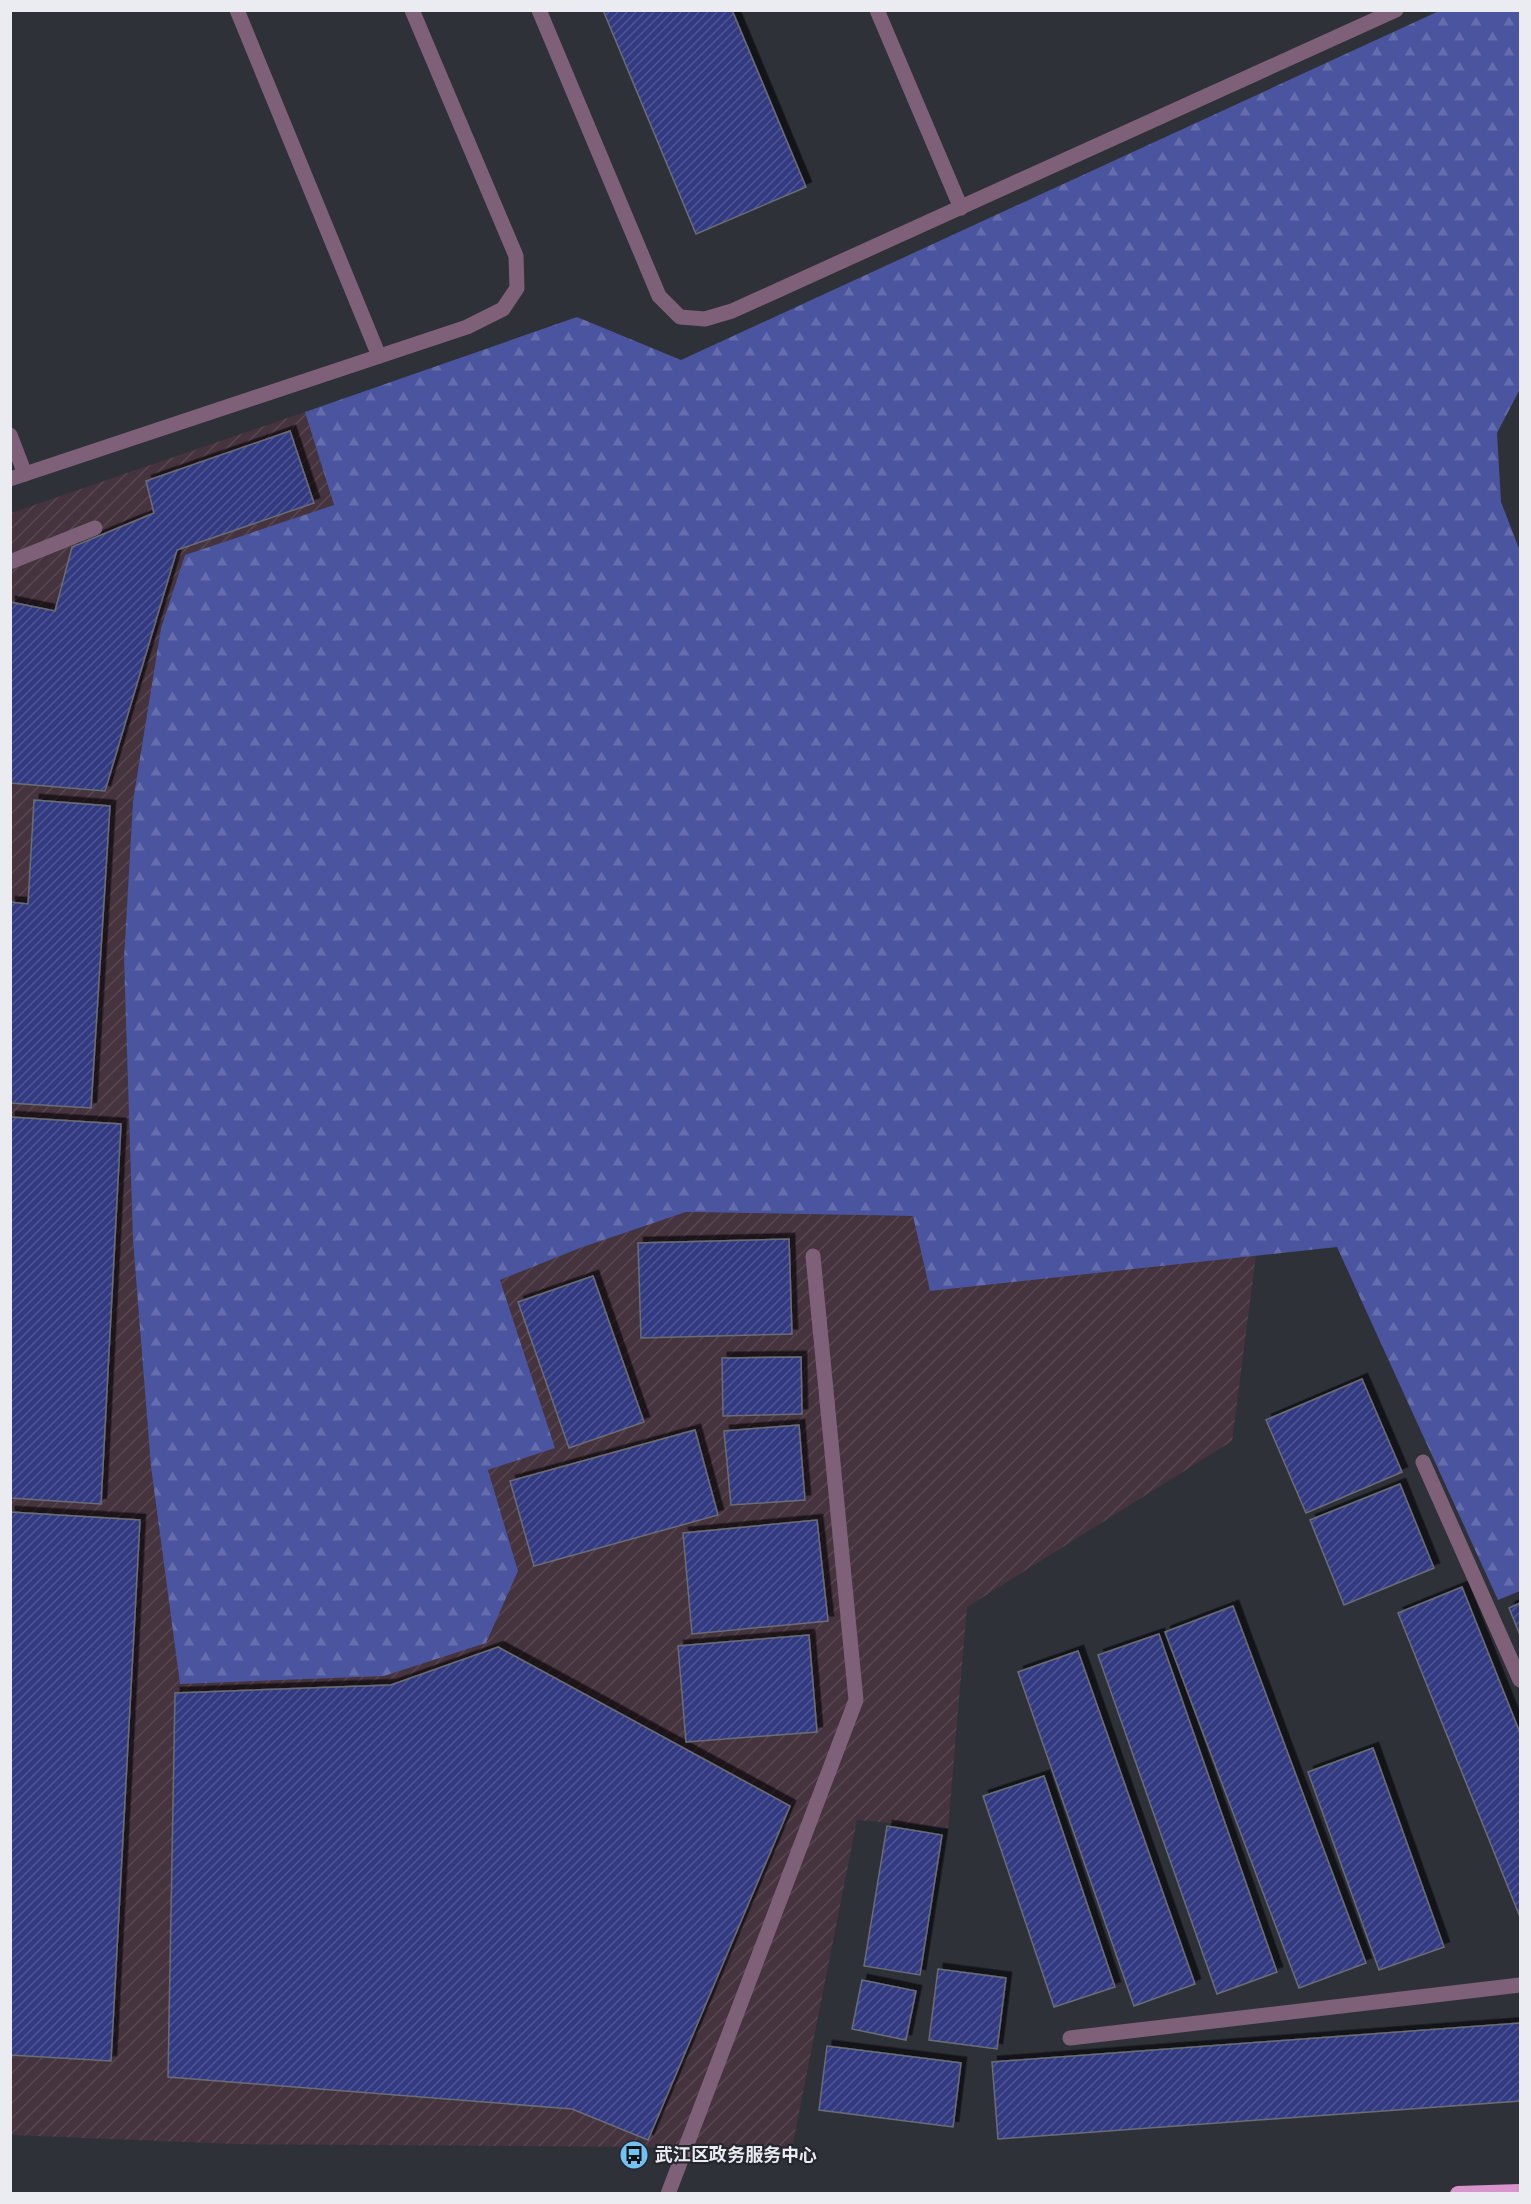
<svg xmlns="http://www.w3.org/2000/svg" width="1531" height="2204" viewBox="0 0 1531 2204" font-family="'PT Sans','Noto Sans SC',sans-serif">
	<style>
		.industrial { fill: url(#industrial-furrows) }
		.forest { fill: url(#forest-firs) }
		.building { fill: url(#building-hatch); stroke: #6a6d76; stroke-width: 1.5; filter: url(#shadow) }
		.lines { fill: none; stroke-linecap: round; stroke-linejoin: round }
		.service { stroke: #7e6078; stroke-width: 15 }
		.minor { stroke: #7e6078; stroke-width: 15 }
		.trunk { stroke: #d994cc; stroke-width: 16 }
		.labels { text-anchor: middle; stroke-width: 4.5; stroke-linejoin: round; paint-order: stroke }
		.poi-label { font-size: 18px; font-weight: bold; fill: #ebecf2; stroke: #25272f; text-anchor: start }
	</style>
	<defs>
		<pattern id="industrial-furrows" width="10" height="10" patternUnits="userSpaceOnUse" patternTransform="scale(1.5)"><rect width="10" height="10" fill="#45333d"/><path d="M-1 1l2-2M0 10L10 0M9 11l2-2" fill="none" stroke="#574750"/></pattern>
		<pattern id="forest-firs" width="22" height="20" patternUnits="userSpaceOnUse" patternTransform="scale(1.5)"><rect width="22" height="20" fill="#4b549e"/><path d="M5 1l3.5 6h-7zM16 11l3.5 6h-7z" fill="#656dac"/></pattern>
		<pattern id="building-hatch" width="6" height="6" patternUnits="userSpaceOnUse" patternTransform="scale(1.5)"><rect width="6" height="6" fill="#333a81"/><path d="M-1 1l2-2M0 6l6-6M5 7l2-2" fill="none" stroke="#515793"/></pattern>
		<filter id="shadow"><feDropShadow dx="5.5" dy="-5.5" stdDeviation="0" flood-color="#0009"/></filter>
	</defs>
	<rect width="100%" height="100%" fill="#2f3139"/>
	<path class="industrial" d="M 305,412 L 335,505 L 185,555 L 161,628 L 133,801 L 124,959 L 133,1241 L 151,1467 L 180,1684 L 518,1571 L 488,1470 L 555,1448 L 500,1280 L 580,1248 L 686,1212 L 913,1216 L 931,1291 L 1256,1255 L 1232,1441 L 967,1607 L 948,1828 L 857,1820 L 792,2148 L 236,2144 L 11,2135 L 11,513 Z"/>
	<path class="forest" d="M 1439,11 L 1520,11 L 1520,389 L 1497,433 L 1501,502 L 1520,551 L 1520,1591 L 1498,1600 L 1337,1247 L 930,1291 L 913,1216 L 686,1212 L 580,1248 L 500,1280 L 555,1448 L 488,1470 L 518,1571 L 486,1643 L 384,1676 L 180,1684 L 151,1467 L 133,1241 L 124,959 L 133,801 L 161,628 L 185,555 L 334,505 L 305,412 L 577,317 L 681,360 Z"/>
	<g class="building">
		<path d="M 603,10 L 732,10 L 806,187 L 696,234 Z"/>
		<path d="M 290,431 L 314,503 L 177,550 L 105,791 L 10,783 L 10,602 L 55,611 L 72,547 L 154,513 L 146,481 Z"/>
		<path d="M 34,800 L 110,806 L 91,1108 L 10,1103 L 10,902 L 28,904 Z"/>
		<path d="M 10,1117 L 121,1124 L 101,1504 L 10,1498 Z"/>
		<path d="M 789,1239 L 792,1334 L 641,1338 L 638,1243 Z"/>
		<path d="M 593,1276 L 644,1422 L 569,1448 L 518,1302 Z"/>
		<path d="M 801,1357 L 802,1414 L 723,1416 L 722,1358 Z"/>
		<path d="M 1362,1379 L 1402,1472 L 1306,1513 L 1266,1420 Z"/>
		<path d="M 799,1425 L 805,1500 L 731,1505 L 724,1431 Z"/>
		<path d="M 695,1430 L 718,1515 L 534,1566 L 510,1481 Z"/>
		<path d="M 1400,1484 L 1434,1568 L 1344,1605 L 1310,1520 Z"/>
		<path d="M 10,1512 L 140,1520 L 111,2061 L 10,2055 Z"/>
		<path d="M 817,1520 L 828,1621 L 692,1634 L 683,1533 Z"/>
		<path d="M 1462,1587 L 1520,1733 L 1520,1917 L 1398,1613 Z"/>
		<path d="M 1520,1603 L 1520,1635 L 1509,1608 Z"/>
		<path d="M 1233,1606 L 1366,1963 L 1299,1988 L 1165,1632 Z"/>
		<path d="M 1159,1634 L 1277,1972 L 1217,1994 L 1098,1655 Z"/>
		<path d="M 809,1635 L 817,1732 L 686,1742 L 678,1646 Z"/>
		<path d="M 498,1647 L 790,1806 L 648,2140 L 572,2109 L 168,2077 L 175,1693 L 391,1685 Z"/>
		<path d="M 1078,1651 L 1195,1984 L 1134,2006 L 1018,1672 Z"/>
		<path d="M 1373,1748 L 1444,1947 L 1379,1970 L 1308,1772 Z"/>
		<path d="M 1044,1776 L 1115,1987 L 1054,2007 L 983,1796 Z"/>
		<path d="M 887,1826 L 942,1835 L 920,1975 L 864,1966 Z"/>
		<path d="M 938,1969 L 1006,1978 L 997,2049 L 929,2040 Z"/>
		<path d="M 862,1980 L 916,1991 L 906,2040 L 852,2029 Z"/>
		<path d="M 1520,2023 L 1520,2101 L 998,2139 L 992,2062 Z"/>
		<path d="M 827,2046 L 961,2063 L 953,2127 L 819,2110 Z"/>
	</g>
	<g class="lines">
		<g class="service">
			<path d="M 237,10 L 379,356"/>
			<path d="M 10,435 L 25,474"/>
			<path d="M 10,479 L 467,327 L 503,309 L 517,288 L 516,256 L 412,10"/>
			<path d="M 10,562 L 95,528"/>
			<path d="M 668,2194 L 856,1700 L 813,1256"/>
		</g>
		<g class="minor">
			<path d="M 539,10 L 659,296 L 680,317 L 705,319 L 732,311 L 1396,10"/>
			<path d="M 877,10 L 961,208"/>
			<path d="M 1423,1462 L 1520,1680"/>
			<path d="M 1070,2038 L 1520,1985"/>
		</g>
		<path class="trunk" d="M 1458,2194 L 1520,2192"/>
	</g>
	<defs>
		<g id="bus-disc" transform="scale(1.5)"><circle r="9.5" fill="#70c1f4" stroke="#25272f"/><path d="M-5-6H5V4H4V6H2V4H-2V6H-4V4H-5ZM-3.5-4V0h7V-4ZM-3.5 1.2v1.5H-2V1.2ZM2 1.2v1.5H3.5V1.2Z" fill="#111"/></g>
	</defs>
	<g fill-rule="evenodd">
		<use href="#bus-disc" x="634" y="2155"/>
	</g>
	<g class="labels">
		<g class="poi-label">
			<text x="655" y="2161">武江区政务服务中心</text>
		</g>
	</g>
	<rect width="1531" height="2204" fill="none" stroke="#ebecf2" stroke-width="24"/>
</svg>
